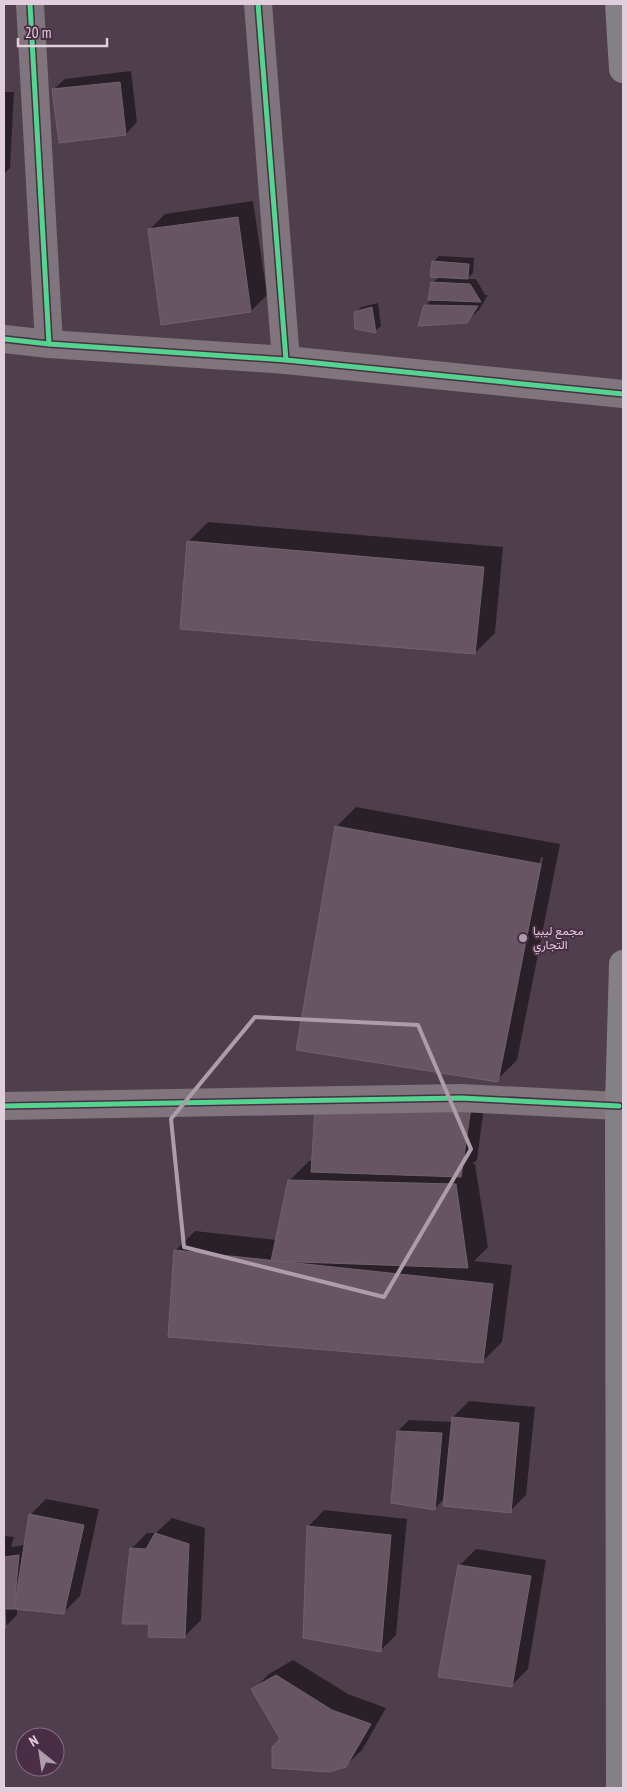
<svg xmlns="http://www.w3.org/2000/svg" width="627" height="1792" viewBox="0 0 627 1792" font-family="'PT Sans Narrow',Vazirmatn,sans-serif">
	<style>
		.shadow { fill: #0007; fill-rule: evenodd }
		.building { fill: #675564; stroke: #70626d }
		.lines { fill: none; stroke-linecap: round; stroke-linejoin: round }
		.minor { stroke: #80747d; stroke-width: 28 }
		.major { stroke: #858084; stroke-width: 28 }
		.cycleway-casing { stroke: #4a2e45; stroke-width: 8 }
		.cycleway { stroke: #53d58f; stroke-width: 5 }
		.marked { fill: none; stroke: #ad9caa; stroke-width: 4; stroke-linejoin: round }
		.poi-dot { fill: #ad9caa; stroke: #4a2e45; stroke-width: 2 }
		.labels { text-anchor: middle; stroke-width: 4; stroke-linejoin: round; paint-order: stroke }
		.poi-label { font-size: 12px; fill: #e0cedc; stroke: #4a2e45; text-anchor: start }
	</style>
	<rect width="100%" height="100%" fill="#4f3f4c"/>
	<g class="shadow">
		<path d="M 131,71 L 137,122 L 126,134 L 53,90 L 65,79 Z"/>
		<path d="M 4,92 L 14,92 L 10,168 L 4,174 Z"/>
		<path d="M 253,201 L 267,295 L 251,311 L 149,230 L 165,214 Z"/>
		<path d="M 439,256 L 474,258 L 473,273 L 467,279 L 476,279 L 485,295 L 488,295 L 479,310 L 467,321 L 425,306 L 432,299 L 432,283 L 439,277 L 433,262 Z"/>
		<path d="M 378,303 L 381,326 L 375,331 L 356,313 L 361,307 Z"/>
		<path d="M 208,522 L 503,547 L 495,633 L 475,653 L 189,541 Z"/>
		<path d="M 356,807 L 560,844 L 517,1060 L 497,1080 L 336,827 ZM 541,857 L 543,858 L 503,1060 L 501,1060 Z"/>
		<path d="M 486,1092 L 477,1160 L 472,1164 L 475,1164 L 488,1247 L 474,1261 L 512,1265 L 502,1342 L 482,1362 L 175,1251 L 195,1231 L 277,1240 L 289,1181 L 309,1161 L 313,1161 Z"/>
		<path d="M 469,1401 L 535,1407 L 526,1495 L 510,1511 L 445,1498 L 434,1509 L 398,1431 L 409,1420 L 453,1422 L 453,1417 Z"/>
		<path d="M 46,1499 L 99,1509 L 80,1596 L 64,1612 L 17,1608 L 17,1615 L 6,1626 L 4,1626 L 4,1536 L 14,1537 L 11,1547 L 25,1545 L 30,1515 Z"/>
		<path d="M 324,1510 L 407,1519 L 396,1635 L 380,1651 L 308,1527 Z"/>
		<path d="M 172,1518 L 205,1528 L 201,1620 L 185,1636 L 150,1622 L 131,1549 L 147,1533 L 156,1533 Z"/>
		<path d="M 476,1549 L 546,1560 L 528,1669 L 512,1685 L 460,1565 Z"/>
		<path d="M 293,1660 L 348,1694 L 386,1708 L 362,1750 L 345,1766 L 253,1690 L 269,1674 Z"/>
	</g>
	<g class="building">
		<path d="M 120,82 L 126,135 L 59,143 L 52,89 Z"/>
		<path d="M 238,217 L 251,312 L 161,325 L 148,229 Z"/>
		<path d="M 432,261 L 469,264 L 468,279 L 430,277 Z"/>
		<path d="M 431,282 L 470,284 L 481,302 L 428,300 Z"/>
		<path d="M 424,305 L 478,306 L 467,323 L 418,326 Z"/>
		<path d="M 372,307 L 376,333 L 355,329 L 354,312 Z"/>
		<path d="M 187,541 L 484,567 L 475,654 L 180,629 Z"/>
		<path d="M 335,826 L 541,864 L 498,1082 L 296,1050 Z"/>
		<path d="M 471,1107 L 461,1177 L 311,1172 L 315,1108 Z"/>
		<path d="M 288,1180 L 456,1184 L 468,1268 L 271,1261 Z"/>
		<path d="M 174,1250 L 493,1284 L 483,1363 L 168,1337 Z"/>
		<path d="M 452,1417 L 519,1423 L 511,1513 L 443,1506 Z"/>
		<path d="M 397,1431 L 442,1433 L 435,1510 L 391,1503 Z"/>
		<path d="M 29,1514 L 84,1525 L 64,1614 L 14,1609 Z"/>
		<path d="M 307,1526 L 391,1535 L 381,1652 L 303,1638 Z"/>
		<path d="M 155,1533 L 189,1544 L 185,1638 L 148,1637 L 149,1624 L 122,1624 L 130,1548 L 146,1549 Z"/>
		<path d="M 19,1555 L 14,1609 L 5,1609 L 6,1628 L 4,1627 L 4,1557 Z"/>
		<path d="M 458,1565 L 531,1576 L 512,1687 L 438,1677 Z"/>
		<path d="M 276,1675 L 332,1710 L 371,1724 L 346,1767 L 329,1772 L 272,1768 L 272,1747 L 280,1739 L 251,1689 Z"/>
	</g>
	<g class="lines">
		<g class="minor">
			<path d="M 30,4 L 49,344"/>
			<path d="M 258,4 L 286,360"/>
			<path d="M 4,339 L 49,344 L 286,360 L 623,394"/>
			<path d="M 4,1106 L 461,1098 L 619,1106"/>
		</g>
		<g class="major">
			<path d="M 619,4 L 623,69"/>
			<path d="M 620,1788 L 619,1106 L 623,964"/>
		</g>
		<g class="cycleway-casing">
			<g id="cycleway">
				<path d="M 30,4 L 49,344"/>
				<path d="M 258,4 L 286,360"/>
				<path d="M 4,339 L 49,344 L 286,360 L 623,394"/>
				<path d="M 4,1106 L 461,1098 L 619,1106"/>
			</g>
		</g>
		<use href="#cycleway" class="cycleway"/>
	</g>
	<path class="marked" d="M 255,1017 L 418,1025 L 471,1149 L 384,1297 L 184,1247 L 171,1119 Z"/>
	<circle class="poi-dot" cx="523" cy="938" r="5"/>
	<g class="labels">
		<g class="poi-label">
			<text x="533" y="935">مجمع ليبيا<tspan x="533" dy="14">التجاري</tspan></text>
		</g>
	</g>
	<rect width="627" height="1792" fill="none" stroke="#e0cedc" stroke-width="10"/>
	<g transform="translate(40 1752) rotate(330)"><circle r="24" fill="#4a2e45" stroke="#866e81"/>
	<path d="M0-4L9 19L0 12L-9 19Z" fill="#ad9caa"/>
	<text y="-8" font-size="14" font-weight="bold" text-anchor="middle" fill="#e0cedc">N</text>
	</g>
	<path d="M18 38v8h89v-8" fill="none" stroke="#e0cedc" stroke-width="2.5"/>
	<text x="25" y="38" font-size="15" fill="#e0cedc" stroke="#4a2e45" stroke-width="4" paint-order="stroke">20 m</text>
</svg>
